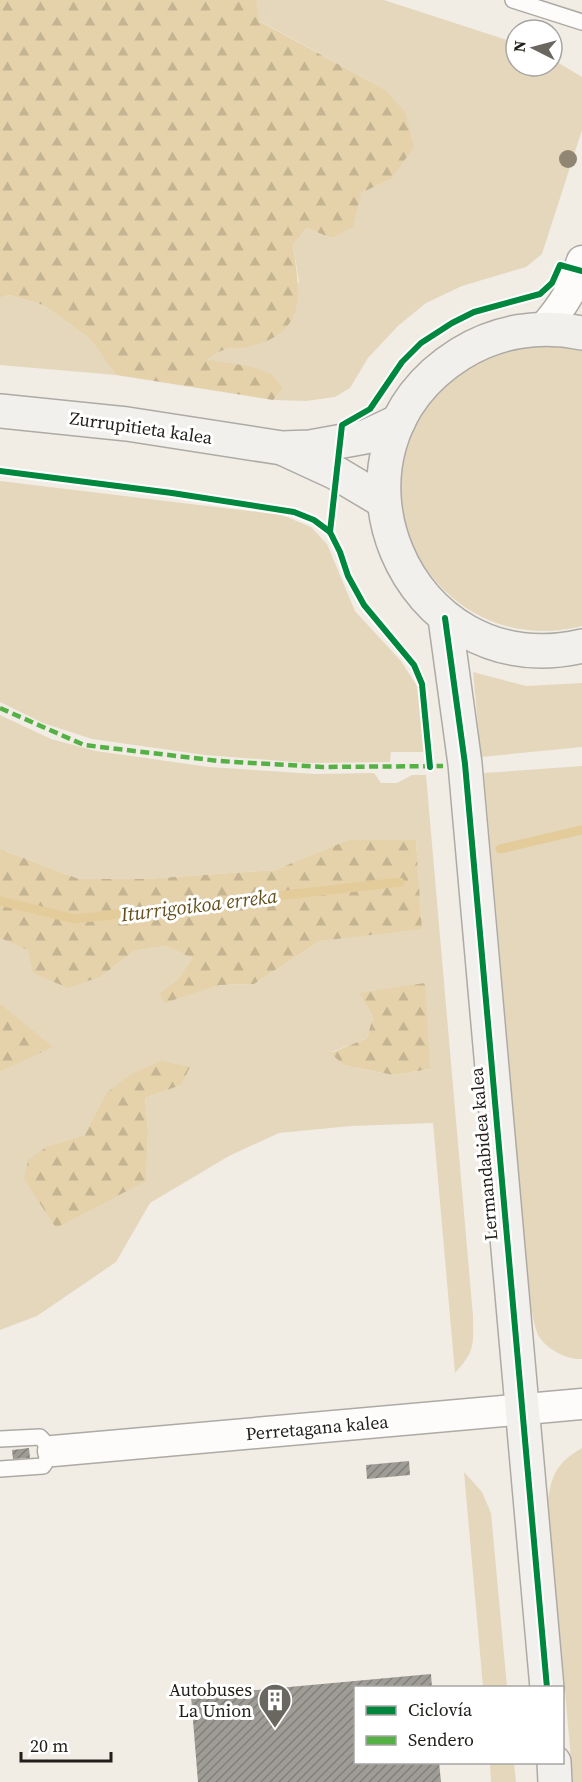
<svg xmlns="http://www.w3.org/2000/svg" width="582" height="1782" viewBox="0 0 582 1782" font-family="'Source Serif 4',serif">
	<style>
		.grass { fill: #e5d7bc; fill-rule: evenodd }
		.forest { fill: url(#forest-firs) }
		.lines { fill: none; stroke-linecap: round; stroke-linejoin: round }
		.stream { stroke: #e3cb9a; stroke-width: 9 }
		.building { fill: url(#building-hatch) }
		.lane-casing { stroke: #adaaa4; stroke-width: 18 }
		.street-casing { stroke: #adaaa4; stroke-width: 33 }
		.secondary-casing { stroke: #adaaa4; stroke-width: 36 }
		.lane { stroke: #fdfcfb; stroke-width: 15 }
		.street { stroke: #fdfcfb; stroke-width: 30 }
		.secondary { stroke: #f2f0ed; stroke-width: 33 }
		.quiet { stroke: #55b145; stroke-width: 4.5; stroke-dasharray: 9 4.5; stroke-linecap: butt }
		.cycleway-casing { stroke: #fff; stroke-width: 10 }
		.cycleway { stroke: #00873e; stroke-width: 6 }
		.tree { fill: #908673 }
		.labels { text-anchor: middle; stroke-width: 6; stroke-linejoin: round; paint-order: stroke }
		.street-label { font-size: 18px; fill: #221f1a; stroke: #fff }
		.poi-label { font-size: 18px; fill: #221f1a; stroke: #fff; text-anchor: end }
		.water-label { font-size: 20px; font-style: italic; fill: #644e1c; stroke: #fff }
	</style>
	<defs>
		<pattern id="forest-firs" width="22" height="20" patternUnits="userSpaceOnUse" patternTransform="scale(1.5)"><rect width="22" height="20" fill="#e5d2aa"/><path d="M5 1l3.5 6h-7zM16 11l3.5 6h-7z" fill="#c4b492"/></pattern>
		<pattern id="building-hatch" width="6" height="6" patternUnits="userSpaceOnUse" patternTransform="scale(1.5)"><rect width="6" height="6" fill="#9e9c95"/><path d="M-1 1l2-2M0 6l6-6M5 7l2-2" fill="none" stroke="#807f79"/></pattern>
	</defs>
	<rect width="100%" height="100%" fill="#f1ede5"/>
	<g class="grass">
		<path d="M 255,0 L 384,0 L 516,43 L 516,66 L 552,66 L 552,59 L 582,77 L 582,130 L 542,254 L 526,267 L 462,286 L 426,303 L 398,326 L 368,358 L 350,388 L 335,397 L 306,401 L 273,400 L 283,389 L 208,360 L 220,350 L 256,345 L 299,282 L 293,245 L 307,228 L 331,238 L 361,193 L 391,179 L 384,89 L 258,20 L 257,1 Z"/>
		<path d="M 9,295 L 43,305 L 90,339 L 116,375 L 0,365 L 0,298 Z"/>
		<path d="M 538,345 L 569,347 L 582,350 L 582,626 C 501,647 425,600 404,519 C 385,446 437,370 507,349 C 517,347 528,346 538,345 Z"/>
		<path d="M 0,481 L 282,515 L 311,527 L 327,544 L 355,611 L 401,661 L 419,689 L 424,752 L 391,752 L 390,762 L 307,763 L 205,755 L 92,739 L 43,723 L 0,702 Z"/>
		<path d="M 473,672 L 526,686 L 582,683 L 582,747 L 481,757 Z"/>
		<path d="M 0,715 L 51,739 L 96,751 L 209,767 L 315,774 L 374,773 L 381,783 L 397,783 L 412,775 L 426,775 L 473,1316 C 473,1345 476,1350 455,1373 L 433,1123 L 351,1126 L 279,1133 L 229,1156 L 150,1203 L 116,1262 L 37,1316 L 0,1330 L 0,1072 L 52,1047 L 0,1003 L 0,938 L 102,976 L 134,951 L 165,946 L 192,958 L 178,979 L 159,993 L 164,1002 L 220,985 L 254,984 L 320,941 L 422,928 L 416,840 L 348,840 L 275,870 L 145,879 L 79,879 L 0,849 ZM 359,993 L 430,1069 L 393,1075 L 343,1065 L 332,1052 L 367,1038 L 373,1017 ZM 181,1085 L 145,1098 L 148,1130 L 146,1181 L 48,1146 L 84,1135 L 106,1093 Z"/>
		<path d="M 582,766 L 582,1359 C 568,1360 548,1350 540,1338 C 535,1331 534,1319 531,1310 L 484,773 Z"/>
		<path d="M 582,1448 L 582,1782 L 573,1782 L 548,1499 C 552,1473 558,1462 582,1448 Z"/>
		<path d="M 464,1472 L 482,1492 L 491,1513 L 507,1687 L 483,1687 Z"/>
		<path d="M 490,1763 L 514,1763 L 516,1782 L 491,1782 Z"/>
	</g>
	<g class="forest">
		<path d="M 0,0 L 255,0 L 257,1 L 259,21 L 384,89 L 405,112 L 414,147 L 391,179 L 361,193 L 353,227 L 331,238 L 307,228 L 293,245 C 299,289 309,329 256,345 C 234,352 228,342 208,360 L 248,366 L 272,374 L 283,389 L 273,400 L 116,375 L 90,339 L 43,305 L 9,295 L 0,298 Z"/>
		<path d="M 348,840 L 416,840 L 422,929 L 320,941 L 254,984 L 220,985 L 164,1003 L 159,993 L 178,979 L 192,958 L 165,946 L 134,951 L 102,976 L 68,988 L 33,973 L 28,950 L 0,938 L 0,849 L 79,879 L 145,879 L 275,870 Z"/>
		<path d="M 425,983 L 430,1069 L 393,1075 L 343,1065 L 331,1053 L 367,1038 L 373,1017 L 359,993 Z"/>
		<path d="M 0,1003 L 53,1047 L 0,1072 Z"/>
		<path d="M 161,1061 L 190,1067 L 181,1085 L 145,1098 L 148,1130 L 146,1181 L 56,1228 L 24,1179 L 28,1160 L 48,1146 L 84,1135 L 106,1093 L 131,1074 Z"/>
	</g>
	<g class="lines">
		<g class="stream">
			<path d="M 500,849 L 582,830"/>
			<path d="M 0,901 L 75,919 L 400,882"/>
		</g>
	</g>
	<g class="building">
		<path d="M 29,1448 L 30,1458 L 13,1459 L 12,1450 Z"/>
		<path d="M 409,1461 L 410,1475 L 367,1479 L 366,1465 Z"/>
		<path d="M 431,1674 L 432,1688 L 356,1688 L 356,1762 L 439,1762 L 441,1782 L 198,1782 L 191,1696 Z"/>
	</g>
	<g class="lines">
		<g class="lane-casing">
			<g id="lane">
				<path d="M 513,0 L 582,22"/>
				<path d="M 0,1439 L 40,1437 L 53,1451 L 43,1466 L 0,1469"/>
			</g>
		</g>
		<g class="street-casing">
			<g id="street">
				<path d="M 543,329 C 565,303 571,293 582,261"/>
				<path d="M 53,1451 L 582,1404"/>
			</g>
		</g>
		<g class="secondary-casing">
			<g id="secondary">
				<path d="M 582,333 C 540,324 497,331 460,354 C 306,451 405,687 582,646"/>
				<path d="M 0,411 L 127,424 L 282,448 L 310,447 L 365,437 L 399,421"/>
				<path d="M 284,449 L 336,473 L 383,501"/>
				<path d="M 445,618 L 465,764 L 547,1688"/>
				<path d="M 554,1762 L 555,1782"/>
			</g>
		</g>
		<use href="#lane" class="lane"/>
		<use href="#street" class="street"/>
		<use href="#secondary" class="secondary"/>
		<path class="quiet" d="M 0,708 L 84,745 L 219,761 L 322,767 L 443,766"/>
		<g class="cycleway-casing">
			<g id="cycleway">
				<path d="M 0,471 L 172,493 L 294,512 L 314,520 L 330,532 L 340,552 L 348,576 L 364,605 L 414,665 L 422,684 L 430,767"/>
				<path d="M 330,532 L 342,425 L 370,409 L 402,362 L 421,343 L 452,323 L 474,312 L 540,294 L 552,283 L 560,265 L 582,271"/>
				<path d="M 445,618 L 465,764 L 547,1688"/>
			</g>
		</g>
		<use href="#cycleway" class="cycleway"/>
	</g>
	<circle class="tree" cx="568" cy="159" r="9"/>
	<defs>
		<g id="building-pin" transform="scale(1.725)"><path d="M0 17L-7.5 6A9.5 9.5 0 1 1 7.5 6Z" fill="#6a6761" stroke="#fff"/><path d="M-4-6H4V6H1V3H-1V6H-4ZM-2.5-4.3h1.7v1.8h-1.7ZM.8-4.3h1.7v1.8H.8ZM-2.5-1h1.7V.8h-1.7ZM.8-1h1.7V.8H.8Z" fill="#fff"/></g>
	</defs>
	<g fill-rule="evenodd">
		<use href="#building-pin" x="275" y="1700"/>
	</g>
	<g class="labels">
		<g class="street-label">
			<text transform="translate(141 428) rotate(8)" y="6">Zurrupitieta kalea</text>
			<text transform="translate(484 1154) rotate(-95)" y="6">Lermandabidea kalea</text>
			<text transform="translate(317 1428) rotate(-5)" y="6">Perretagana kalea</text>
		</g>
		<g class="poi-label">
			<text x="252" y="1696">Autobuses<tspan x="252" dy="21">La Union</tspan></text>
		</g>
		<g class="water-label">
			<text transform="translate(199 905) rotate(-7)" y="7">Iturrigoikoa erreka</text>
		</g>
	</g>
	<rect x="354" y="1686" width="210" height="78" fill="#ffffff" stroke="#a7a5a3" stroke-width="1.5"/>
	<rect x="366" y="1706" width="30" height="9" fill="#00873e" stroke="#a7a5a3" stroke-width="1.5"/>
	<text x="408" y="1716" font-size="18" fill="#221f1a">Ciclovía</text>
	<rect x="366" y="1736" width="30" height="9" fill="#55b145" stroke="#a7a5a3" stroke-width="1.5"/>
	<text x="408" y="1746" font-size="18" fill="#221f1a">Sendero</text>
	<g transform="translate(534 48) rotate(276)"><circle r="28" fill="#ffffff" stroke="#a7a5a3" stroke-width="1.5"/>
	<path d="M0-4.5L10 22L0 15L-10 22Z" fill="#6a6761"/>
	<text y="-9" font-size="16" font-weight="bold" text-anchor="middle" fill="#221f1a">N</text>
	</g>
	<path d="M21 1752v9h90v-9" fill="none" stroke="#221f1a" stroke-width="3"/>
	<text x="30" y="1752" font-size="18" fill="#221f1a" stroke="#ffffff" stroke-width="4.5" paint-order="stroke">20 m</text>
</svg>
